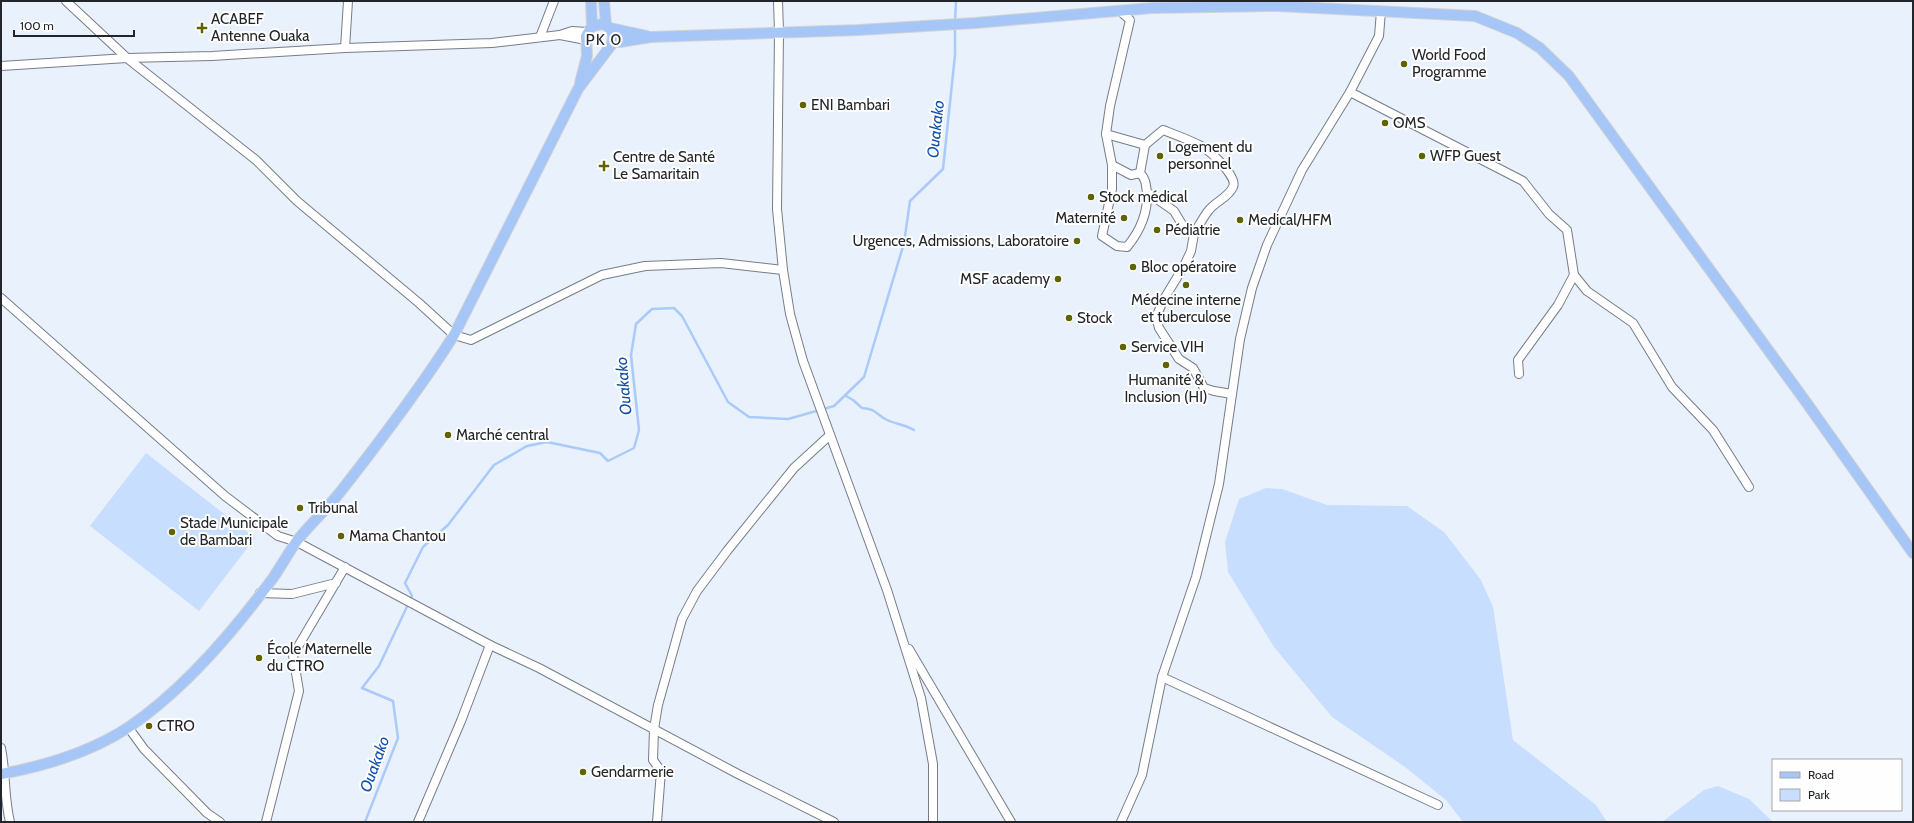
<svg xmlns="http://www.w3.org/2000/svg" width="1914" height="823" viewBox="0 0 1914 823" font-family="Cabin,sans-serif">
	<style>
		.green { fill: #c8deff }
		.lines { fill: none; stroke-linecap: round; stroke-linejoin: round }
		.stream { stroke: #aacafa; stroke-width: 2.5 }
		.minor-casing { stroke: #767d88; stroke-width: 10 }
		.major-casing { stroke: #d3d3d4; stroke-width: 12 }
		.minor { stroke: #fff; stroke-width: 8 }
		.major { stroke: #a6c6f7; stroke-width: 10 }
		.poi-dot { fill: #5f6400; stroke: #fefefe; stroke-width: 1.5 }
		.labels { text-anchor: middle; stroke-width: 4; stroke-linejoin: round; paint-order: stroke }
		.poi-label { font-size: 15px; fill: #22252a; stroke: #fefefe; text-anchor: start }
		.neighbourhood-label { font-size: 16px; letter-spacing: 1px; fill: #22252a; stroke: #fefefe }
		.water-label { font-size: 16px; font-style: italic; fill: #104fa9; stroke: #fefefe }
	</style>
	<rect width="100%" height="100%" fill="#e9f1fd"/>
	<g class="green">
		<path d="M 146,453 L 255,538 L 199,611 L 90,526 Z"/>
		<path d="M 1266,488 L 1282,489 L 1327,505 L 1407,506 L 1444,532 L 1481,580 L 1493,607 L 1513,740 L 1596,805 L 1607,822 L 1463,822 L 1446,800 L 1405,767 L 1332,717 L 1274,647 L 1228,572 L 1225,542 L 1239,499 Z"/>
		<path d="M 1718,786 L 1749,799 L 1773,822 L 1662,822 L 1704,790 Z"/>
	</g>
	<g class="lines">
		<g class="stream">
			<path d="M 955,22 L 956,1"/>
			<path d="M 846,396 L 853,400 L 862,408 C 876,409 876,414 887,420 C 895,424 904,424 914,430"/>
			<path d="M 365,822 L 398,738 L 393,701 L 362,688 L 379,666 L 412,596 L 405,583 L 423,547 L 448,525 L 494,465 L 527,446 L 547,442 L 600,453 L 608,461 L 634,448 L 639,430 L 631,355 L 636,324 L 652,309 L 674,308 L 682,316 L 728,402 L 749,417 L 788,419 L 834,406 L 864,377 L 904,243 L 910,201 L 943,169 L 955,55 L 955,27"/>
		</g>
		<g class="minor-casing">
			<g id="minor">
				<path d="M 66,1 L 127,58 L 256,160 L 297,201 L 419,303 L 454,335 L 471,340 L 602,275 L 645,266 L 721,263 L 783,270"/>
				<path d="M 778,1 L 779,32 L 777,209 L 783,270 L 790,314 L 803,361 L 887,590 L 921,698 L 933,764 L 933,822"/>
				<path d="M 1119,10 L 1130,20 L 1110,106 L 1106,134 L 1112,165 L 1112,189 L 1102,236 L 1117,246 L 1127,247 C 1140,231 1148,214 1147,193 C 1146,185 1146,179 1140,173"/>
				<path d="M 560,35 L 586,40"/>
				<path d="M 540,37 L 554,1"/>
				<path d="M 345,48 L 348,1"/>
				<path d="M 1,66 L 127,58 L 212,56 L 345,48 L 492,43 L 560,35 L 572,31 L 587,32"/>
				<path d="M 1350,92 L 1523,181 L 1549,214 L 1567,230 L 1574,275 L 1558,305 L 1518,360 L 1519,374"/>
				<path d="M 1106,134 L 1145,145 L 1163,130 C 1176,135 1190,140 1203,147 C 1211,152 1238,177 1233,187 C 1228,198 1216,201 1209,210 C 1203,217 1199,226 1194,234 L 1183,226 L 1174,211 L 1147,192"/>
				<path d="M 1112,165 L 1131,175 L 1140,173 L 1145,145"/>
				<path d="M 1194,234 L 1191,251 L 1184,266 L 1164,299 L 1156,317 L 1159,328 L 1179,359 L 1193,368 L 1204,388 L 1214,391 L 1232,394"/>
				<path d="M 1574,275 L 1587,291 L 1633,323 L 1672,387 L 1713,430 L 1749,487"/>
				<path d="M 1,298 L 225,496 L 278,536 L 297,542 L 490,645 L 539,668 L 738,774 L 834,822"/>
				<path d="M 260,593 L 292,594 L 336,583"/>
				<path d="M 909,649 L 1011,822"/>
				<path d="M 1162,677 L 1438,805"/>
				<path d="M 128,727 L 144,749 L 207,813 L 220,822"/>
				<path d="M 1,748 C 6,773 4,798 10,822"/>
				<path d="M 266,822 L 299,691 L 293,655 L 345,567"/>
				<path d="M 418,822 L 461,721 L 490,645"/>
				<path d="M 657,822 L 661,771 L 653,760 L 654,729 L 658,705 L 682,619 L 697,591 L 727,551 L 794,468 L 830,435"/>
				<path d="M 1121,822 L 1142,775 L 1162,677 L 1196,577 L 1219,484 L 1240,339 L 1252,288 L 1267,245 L 1302,170 L 1350,92 L 1379,36 L 1381,11"/>
			</g>
		</g>
		<g class="major-casing">
			<g id="major">
				<path d="M 591,1 L 592,26"/>
				<path d="M 604,1 L 606,25"/>
				<path d="M 613,42 L 620,42 L 651,37 L 859,30 L 975,23 L 1152,8 L 1277,6 L 1475,16 L 1517,33 L 1540,48 L 1569,76 L 1806,402 L 1913,553"/>
				<path d="M 580,83 L 587,56 L 586,36 L 592,26 L 603,24 L 610,28 L 647,36"/>
				<path d="M 1,774 C 45,766 91,752 129,727 C 185,689 233,632 273,578 C 281,566 288,554 296,542 C 310,524 327,509 341,491 C 381,440 420,389 454,335 L 578,89 L 612,44 L 613,35 L 610,28"/>
			</g>
		</g>
		<use href="#minor" class="minor"/>
		<use href="#major" class="major"/>
	</g>
	<g class="poi-dot">
		<path d="M200 22h4v4h4v4h-4v4h-4v-4h-4v-4h4z"/>
		<circle cx="1404" cy="64" r="4"/>
		<circle cx="803" cy="105" r="4"/>
		<circle cx="1385" cy="123" r="4"/>
		<circle cx="1160" cy="156" r="4"/>
		<circle cx="1422" cy="156" r="4"/>
		<path d="M602 160h4v4h4v4h-4v4h-4v-4h-4v-4h4z"/>
		<circle cx="1091" cy="197" r="4"/>
		<circle cx="1124" cy="218" r="4"/>
		<circle cx="1240" cy="220" r="4"/>
		<circle cx="1157" cy="230" r="4"/>
		<circle cx="1077" cy="241" r="4"/>
		<circle cx="1133" cy="267" r="4"/>
		<circle cx="1058" cy="279" r="4"/>
		<circle cx="1186" cy="285" r="4"/>
		<circle cx="1069" cy="318" r="4"/>
		<circle cx="1123" cy="347" r="4"/>
		<circle cx="1166" cy="365" r="4"/>
		<circle cx="448" cy="435" r="4"/>
		<circle cx="300" cy="508" r="4"/>
		<circle cx="172" cy="532" r="4"/>
		<circle cx="341" cy="536" r="4"/>
		<circle cx="259" cy="658" r="4"/>
		<circle cx="149" cy="726" r="4"/>
		<circle cx="583" cy="772" r="4"/>
	</g>
	<g class="labels">
		<g class="poi-label">
			<text x="211" y="24">ACABEF<tspan x="211" dy="17">Antenne Ouaka</tspan></text>
			<text x="1412" y="60">World Food<tspan x="1412" dy="17">Programme</tspan></text>
			<text x="811" y="110">ENI Bambari</text>
			<text x="1393" y="128">OMS</text>
			<text x="1168" y="152">Logement du<tspan x="1168" dy="17">personnel</tspan></text>
			<text x="1430" y="161">WFP Guest</text>
			<text x="613" y="162">Centre de Santé<tspan x="613" dy="17">Le Samaritain</tspan></text>
			<text x="1099" y="202">Stock médical</text>
			<text x="1116" y="223" text-anchor="end">Maternité</text>
			<text x="1248" y="225">Medical/HFM</text>
			<text x="1165" y="235">Pédiatrie</text>
			<text x="1069" y="246" text-anchor="end">Urgences, Admissions, Laboratoire</text>
			<text x="1141" y="272">Bloc opératoire</text>
			<text x="1050" y="284" text-anchor="end">MSF academy</text>
			<text x="1186" y="305" text-anchor="middle">Médecine interne<tspan x="1186" dy="17">et tuberculose</tspan></text>
			<text x="1077" y="323">Stock</text>
			<text x="1131" y="352">Service VIH</text>
			<text x="1166" y="385" text-anchor="middle">Humanité &amp;<tspan x="1166" dy="17">Inclusion (HI)</tspan></text>
			<text x="456" y="440">Marché central</text>
			<text x="308" y="513">Tribunal</text>
			<text x="180" y="528">Stade Municipale<tspan x="180" dy="17">de Bambari</tspan></text>
			<text x="349" y="541">Mama Chantou</text>
			<text x="267" y="654">École Maternelle<tspan x="267" dy="17">du CTRO</tspan></text>
			<text x="157" y="731">CTRO</text>
			<text x="591" y="777">Gendarmerie</text>
		</g>
		<g class="neighbourhood-label">
			<text x="604" y="45">PK 0</text>
		</g>
		<g class="water-label">
			<text transform="translate(935 129) rotate(-84)" y="6">Ouakako</text>
			<text transform="translate(623 386) rotate(-95)" y="6">Ouakako</text>
			<text transform="translate(374 764) rotate(-70)" y="6">Ouakako</text>
		</g>
	</g>
	<rect width="1914" height="823" fill="none" stroke="#22252a" stroke-width="4"/>
	<rect x="1772" y="759" width="130" height="52" fill="#fefefe" stroke="#a6a7a9"/>
	<rect x="1780" y="772" width="20" height="6" fill="#a6c6f7" stroke="#a6a7a9"/>
	<text x="1808" y="779" font-size="12" fill="#22252a">Road</text>
	<rect x="1780" y="789" width="20" height="12" fill="#c8deff" stroke="#a6a7a9"/>
	<text x="1808" y="799" font-size="12" fill="#22252a">Park</text>
	<path d="M14 30v6h120v-6" fill="none" stroke="#22252a" stroke-width="2"/>
	<text x="20" y="30" font-size="12" fill="#22252a" stroke="#fefefe" stroke-width="3" paint-order="stroke">100 m</text>
</svg>
